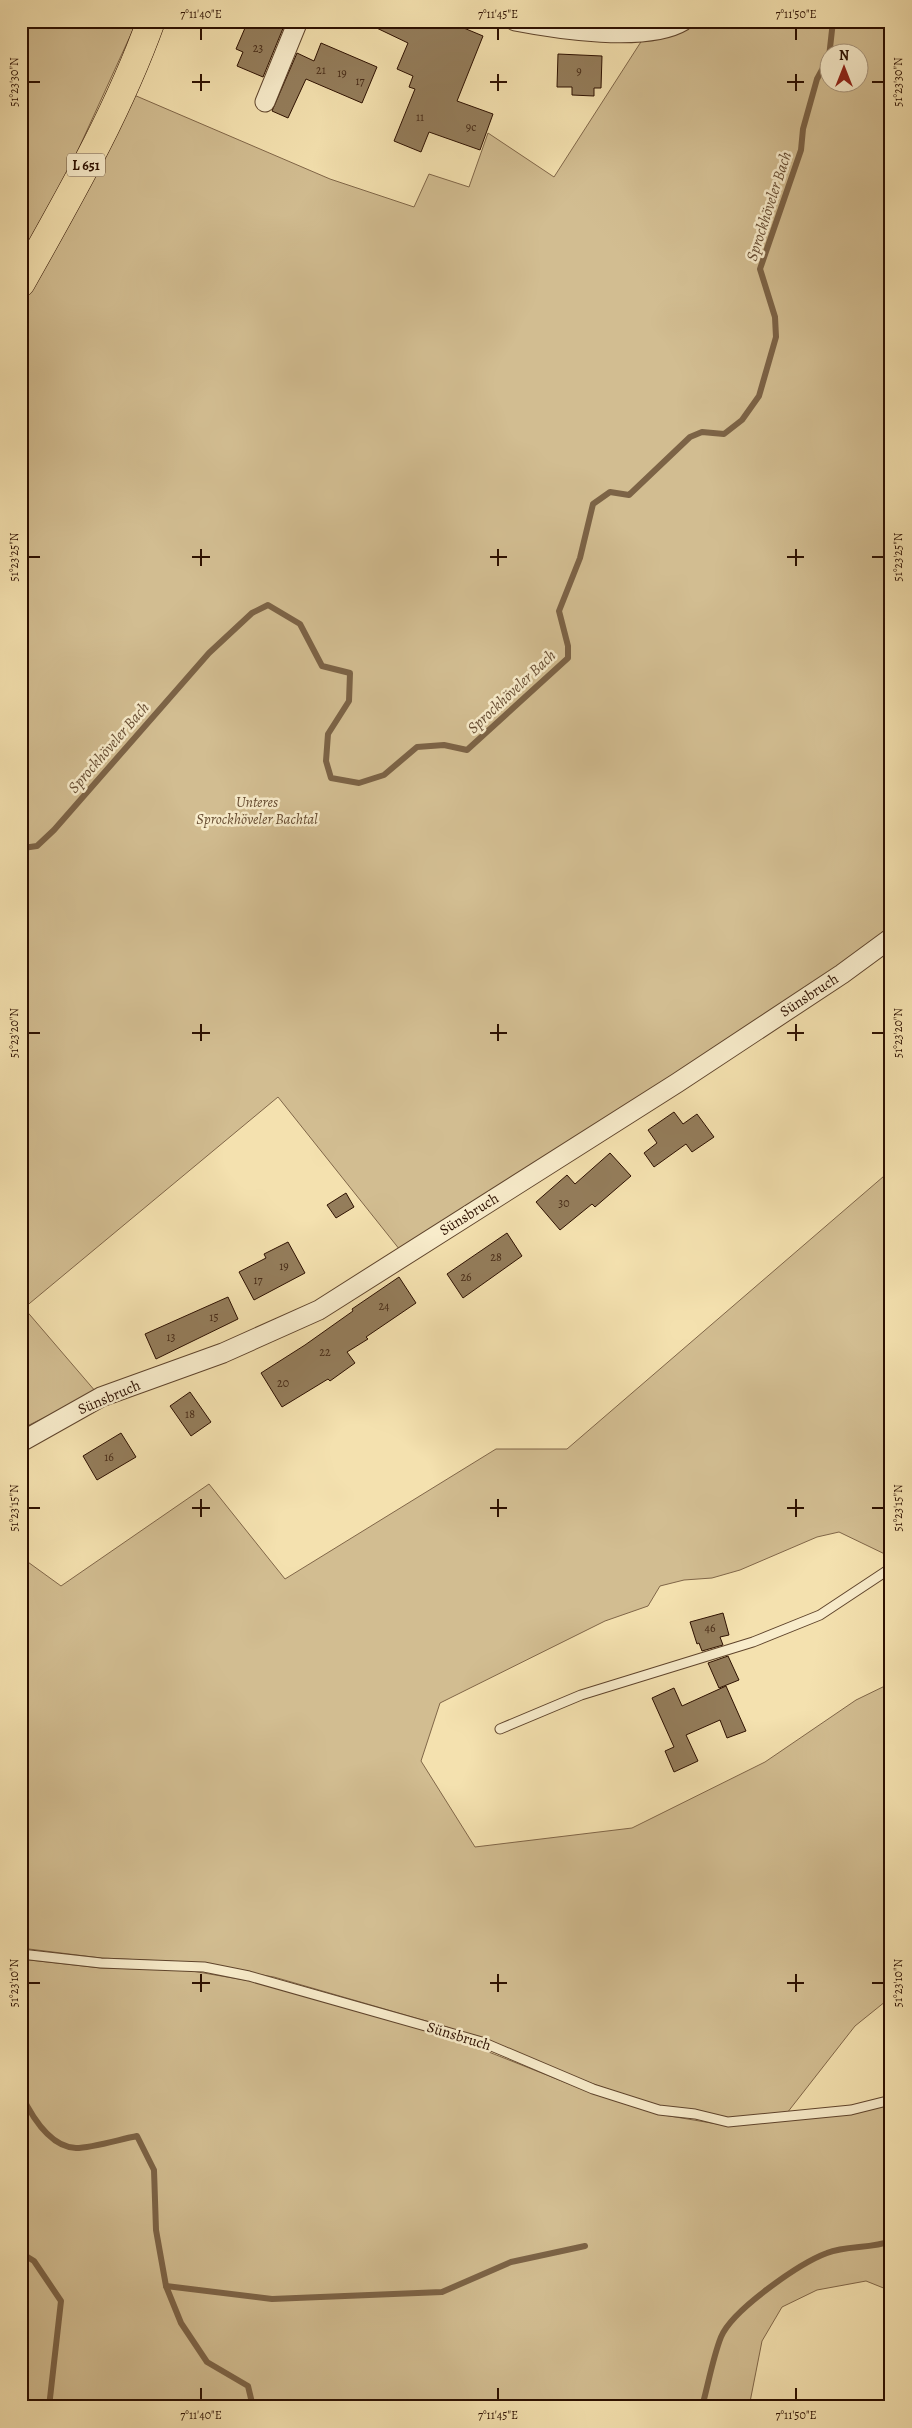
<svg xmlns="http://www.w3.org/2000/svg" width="912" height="2428" viewBox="0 0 912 2428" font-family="Alegreya,serif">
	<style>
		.green { fill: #d2bd91; stroke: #806648; fill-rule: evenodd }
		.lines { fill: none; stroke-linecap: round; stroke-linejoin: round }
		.stream { stroke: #7c6346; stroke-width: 6 }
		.building { fill: #947d5b; stroke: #2d1000 }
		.lane-casing { stroke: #5f442c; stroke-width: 11 }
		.street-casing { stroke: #5f442c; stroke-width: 21 }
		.primary-casing { stroke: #2d1000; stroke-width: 29 }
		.lane { stroke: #f8eccb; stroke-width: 9 }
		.street { stroke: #f8eccb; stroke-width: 19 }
		.primary { stroke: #f4e1af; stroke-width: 28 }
		.ticks { fill: none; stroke: #2d1000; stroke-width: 2 }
		.labels { text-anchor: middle; stroke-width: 5; stroke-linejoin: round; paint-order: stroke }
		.number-label { font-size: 12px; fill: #472b17 }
		.shield { fill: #f8eccb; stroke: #6a523d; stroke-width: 1 }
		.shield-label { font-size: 14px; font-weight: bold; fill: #2d1000 }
		.park-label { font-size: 15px; font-style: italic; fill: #674d33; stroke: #f8eccb }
		.street-label { font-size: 15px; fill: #2d1000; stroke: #f8eccb }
		.water-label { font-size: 16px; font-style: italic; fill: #684e34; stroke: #f8eccb }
		.neatline { fill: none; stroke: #2d1000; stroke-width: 2 }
		.ticks-label { font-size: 12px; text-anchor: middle; fill: #2d1000 }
	</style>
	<rect width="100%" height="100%" fill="#f4e1af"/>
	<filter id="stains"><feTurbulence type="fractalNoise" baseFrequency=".004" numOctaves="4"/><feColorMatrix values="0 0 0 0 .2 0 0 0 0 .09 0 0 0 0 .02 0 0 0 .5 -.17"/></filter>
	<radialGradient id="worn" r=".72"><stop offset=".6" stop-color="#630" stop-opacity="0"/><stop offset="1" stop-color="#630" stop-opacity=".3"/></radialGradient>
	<g class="green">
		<path d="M 21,21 L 137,21 L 73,161 L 21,258 Z"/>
		<path d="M 692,21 L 891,21 L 891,936 L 400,1250 L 278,1097 L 24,1308 L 96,1392 L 21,1429 L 21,306 L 134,95 L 330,179 L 414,207 L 429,174 L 469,187 L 488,133 L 554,177 L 646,34 ZM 830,52 L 860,52 L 860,82 L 830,82 Z"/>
		<path d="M 891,1170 L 891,1557 L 839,1532 L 817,1537 L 740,1570 L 712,1578 L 684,1580 L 660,1586 L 648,1606 L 605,1621 L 440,1703 L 421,1761 L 475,1847 L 632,1828 L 765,1762 L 856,1700 L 891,1683 L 891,1997 L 855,2026 L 787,2113 L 729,2118 L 661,2107 L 596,2085 L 447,2027 L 274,1977 L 185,1962 L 101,1958 L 21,1948 L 21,1557 L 61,1586 L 209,1484 L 285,1579 L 496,1449 L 567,1449 Z"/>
		<path d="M 21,1959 L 101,1968 L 186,1970 L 274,1985 L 446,2035 L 587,2091 L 658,2114 L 729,2126 L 891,2102 L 891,2291 L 866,2281 L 817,2290 L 782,2307 L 762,2341 L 749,2407 L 21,2407 Z"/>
	</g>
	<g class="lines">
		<g class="stream">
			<path d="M 21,850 L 23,848 L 37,846 L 54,830 L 209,653 L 252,613 L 268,605 L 300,624 L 322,666 L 350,673 L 349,701 L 328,734 L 326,761 L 331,778 L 359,783 L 384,775 L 417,747 L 444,745 L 467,750 L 568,658 L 568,646 L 559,611 L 580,558 L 593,504 L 610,492 L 629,495 L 690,437 L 702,432 L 724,434 L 742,420 L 759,396 L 776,337 L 775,317 L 760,269 L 801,150 L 803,129 L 817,79 L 829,57 L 833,21"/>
			<path d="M 21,2094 C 31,2115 49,2147 76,2148 C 92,2148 121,2139 137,2136 L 154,2170 L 156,2230 L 166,2286 L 181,2323 L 207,2362 L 248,2386 L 253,2407"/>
			<path d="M 21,2253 L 34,2261 L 61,2301 L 49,2407"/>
			<path d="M 166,2286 L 272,2299 L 442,2292 L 511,2262 L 585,2246"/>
			<path d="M 702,2407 C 708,2385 713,2357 721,2337 C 732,2310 800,2263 827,2253 C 847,2245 871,2249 891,2241"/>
		</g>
	</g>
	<g class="building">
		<path d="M 248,21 L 286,21 L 263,77 L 237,66 L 243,52 L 236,49 Z"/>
		<path d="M 362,21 L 447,21 L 483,36 L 457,101 L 493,114 L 480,150 L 429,132 L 421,152 L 394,141 L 415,89 L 409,87 L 413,76 L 397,69 L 408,43 Z"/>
		<path d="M 321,43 L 377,67 L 362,103 L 306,79 L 288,118 L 272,111 L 297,53 L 314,61 Z"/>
		<path d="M 558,54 L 602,56 L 601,88 L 594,88 L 594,96 L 572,95 L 572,87 L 557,87 Z"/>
		<path d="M 674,1112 L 683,1124 L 697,1114 L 714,1137 L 692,1152 L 686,1144 L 654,1167 L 644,1153 L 657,1143 L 648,1130 Z"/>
		<path d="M 610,1153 L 631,1176 L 595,1207 L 592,1204 L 560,1230 L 536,1202 L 567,1175 L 575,1184 Z"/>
		<path d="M 346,1193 L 354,1207 L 336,1218 L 327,1205 Z"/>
		<path d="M 507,1233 L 522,1256 L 463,1298 L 447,1274 Z"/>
		<path d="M 288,1242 L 305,1273 L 254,1300 L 239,1272 L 266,1258 L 264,1254 Z"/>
		<path d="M 399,1277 L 416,1303 L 366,1337 L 368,1339 L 347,1352 L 355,1363 L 330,1381 L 328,1379 L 282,1407 L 261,1373 L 305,1345 L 353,1311 L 352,1309 Z"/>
		<path d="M 228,1297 L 238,1319 L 156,1359 L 145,1334 Z"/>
		<path d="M 190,1392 L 211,1422 L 191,1436 L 170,1406 Z"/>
		<path d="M 121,1433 L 136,1457 L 97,1480 L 83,1456 Z"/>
		<path d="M 723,1613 L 729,1635 L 720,1637 L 723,1645 L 702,1651 L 699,1643 L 697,1644 L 690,1622 Z"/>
		<path d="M 728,1656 L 739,1680 L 719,1688 L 708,1663 Z"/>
		<path d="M 726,1686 L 746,1731 L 727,1738 L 720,1720 L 686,1735 L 698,1761 L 674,1772 L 665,1751 L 674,1747 L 652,1698 L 674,1688 L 682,1706 Z"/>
	</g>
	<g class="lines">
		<g class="lane-casing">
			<g id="lane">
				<path d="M 500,1729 L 581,1695 L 753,1642 L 820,1615 L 891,1568"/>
				<path d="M 21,1954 L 101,1963 L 204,1967 L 249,1976 L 482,2042 L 593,2089 L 659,2110 L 695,2114 L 728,2122 L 851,2110 L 891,2100"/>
			</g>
		</g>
		<g class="street-casing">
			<g id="street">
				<path d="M 515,21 C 556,29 647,43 683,21"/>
				<path d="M 265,102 L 298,21"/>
				<path d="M 21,1442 L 101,1397 L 223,1353 L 319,1310 L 677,1083 L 842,974 L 891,938"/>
			</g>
		</g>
		<g class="primary-casing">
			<path id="primary" d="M 21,283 C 68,199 118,113 151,21"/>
		</g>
		<use href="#lane" class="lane"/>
		<use href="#street" class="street"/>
		<use href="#primary" class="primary"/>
	</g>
	<path class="ticks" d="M 201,28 L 201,40M 498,28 L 498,40M 796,28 L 796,40M 201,74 L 201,91M 498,74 L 498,91M 796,74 L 796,91M 28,82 L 40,82M 192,82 L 210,82M 490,82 L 507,82M 787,82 L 804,82M 872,82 L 884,82M 201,549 L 201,566M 498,549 L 498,566M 796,549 L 796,566M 28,557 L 40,557M 192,557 L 210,557M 490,557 L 507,557M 787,557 L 804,557M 872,557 L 884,557M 201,1024 L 201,1041M 498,1024 L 498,1041M 796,1024 L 796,1041M 28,1033 L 40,1033M 192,1033 L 210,1033M 490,1033 L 507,1033M 787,1033 L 804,1033M 872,1033 L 884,1033M 201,1499 L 201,1517M 498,1499 L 498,1517M 796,1499 L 796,1517M 28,1508 L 40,1508M 192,1508 L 210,1508M 490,1508 L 507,1508M 787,1508 L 804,1508M 872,1508 L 884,1508M 201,1974 L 201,1992M 498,1974 L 498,1992M 796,1974 L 796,1992M 28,1983 L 40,1983M 192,1983 L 210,1983M 490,1983 L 507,1983M 787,1983 L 804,1983M 872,1983 L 884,1983M 201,2388 L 201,2400M 498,2388 L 498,2400M 796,2388 L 796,2400"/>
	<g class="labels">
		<g class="number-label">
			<text x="258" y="52">23</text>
			<text x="321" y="74">21</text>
			<text x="579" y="75">9</text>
			<text x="342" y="77">19</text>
			<text x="360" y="85">17</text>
			<text x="420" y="121">11</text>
			<text x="471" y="131">9c</text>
			<text x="564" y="1207">30</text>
			<text x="496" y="1261">28</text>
			<text x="284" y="1270">19</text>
			<text x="466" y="1281">26</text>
			<text x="258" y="1284">17</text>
			<text x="384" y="1310">24</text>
			<text x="214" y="1321">15</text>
			<text x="171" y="1341">13</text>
			<text x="325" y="1356">22</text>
			<text x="283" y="1387">20</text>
			<text x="190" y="1418">18</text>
			<text x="109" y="1461">16</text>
			<text x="710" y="1632">46</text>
		</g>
		<rect class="shield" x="67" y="153.5" width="38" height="23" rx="4"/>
		<g class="shield-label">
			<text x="86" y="170">L 651</text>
		</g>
		<g class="park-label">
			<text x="257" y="807">Unteres<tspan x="257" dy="17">Sprockhöveler Bachtal</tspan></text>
		</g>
		<g class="street-label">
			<text transform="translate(809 995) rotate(-33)" y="5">Sünsbruch</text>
			<text transform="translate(469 1214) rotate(-32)" y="5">Sünsbruch</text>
			<text transform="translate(109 1397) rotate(-23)" y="5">Sünsbruch</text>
			<text transform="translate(459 2036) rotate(17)" y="5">Sünsbruch</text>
		</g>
		<g class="water-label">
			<text transform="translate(768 206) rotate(-72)" y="6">Sprockhöveler Bach</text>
			<text transform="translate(511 691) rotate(-43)" y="6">Sprockhöveler Bach</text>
			<text transform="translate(108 747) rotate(-49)" y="6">Sprockhöveler Bach</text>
		</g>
	</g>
	<rect width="912" height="2428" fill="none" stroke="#f4e1af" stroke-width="55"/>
	<g transform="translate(844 68)"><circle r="24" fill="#f8eccb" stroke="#a7947a"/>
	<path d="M0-4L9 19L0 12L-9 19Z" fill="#8f2418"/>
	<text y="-8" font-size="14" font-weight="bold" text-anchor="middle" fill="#2d1000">N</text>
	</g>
	<rect x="28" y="28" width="856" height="2372" class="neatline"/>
	<g class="ticks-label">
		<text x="201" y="18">7°11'40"E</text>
		<text x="498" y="18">7°11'45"E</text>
		<text x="796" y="18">7°11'50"E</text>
		<text transform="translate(14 82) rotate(-90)" y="4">51°23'30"N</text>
		<text transform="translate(898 82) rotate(-90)" y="4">51°23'30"N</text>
		<text transform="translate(14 557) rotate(-90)" y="4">51°23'25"N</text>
		<text transform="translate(898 557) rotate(-90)" y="4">51°23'25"N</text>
		<text transform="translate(14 1033) rotate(-90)" y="4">51°23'20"N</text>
		<text transform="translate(898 1033) rotate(-90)" y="4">51°23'20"N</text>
		<text transform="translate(14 1508) rotate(-90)" y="4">51°23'15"N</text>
		<text transform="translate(898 1508) rotate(-90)" y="4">51°23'15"N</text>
		<text transform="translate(14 1983) rotate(-90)" y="4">51°23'10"N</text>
		<text transform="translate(898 1983) rotate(-90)" y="4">51°23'10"N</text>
		<text x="201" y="2419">7°11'40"E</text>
		<text x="498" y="2419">7°11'45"E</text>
		<text x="796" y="2419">7°11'50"E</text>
	</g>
	<rect width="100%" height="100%" filter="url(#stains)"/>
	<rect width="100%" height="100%" fill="url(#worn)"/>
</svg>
